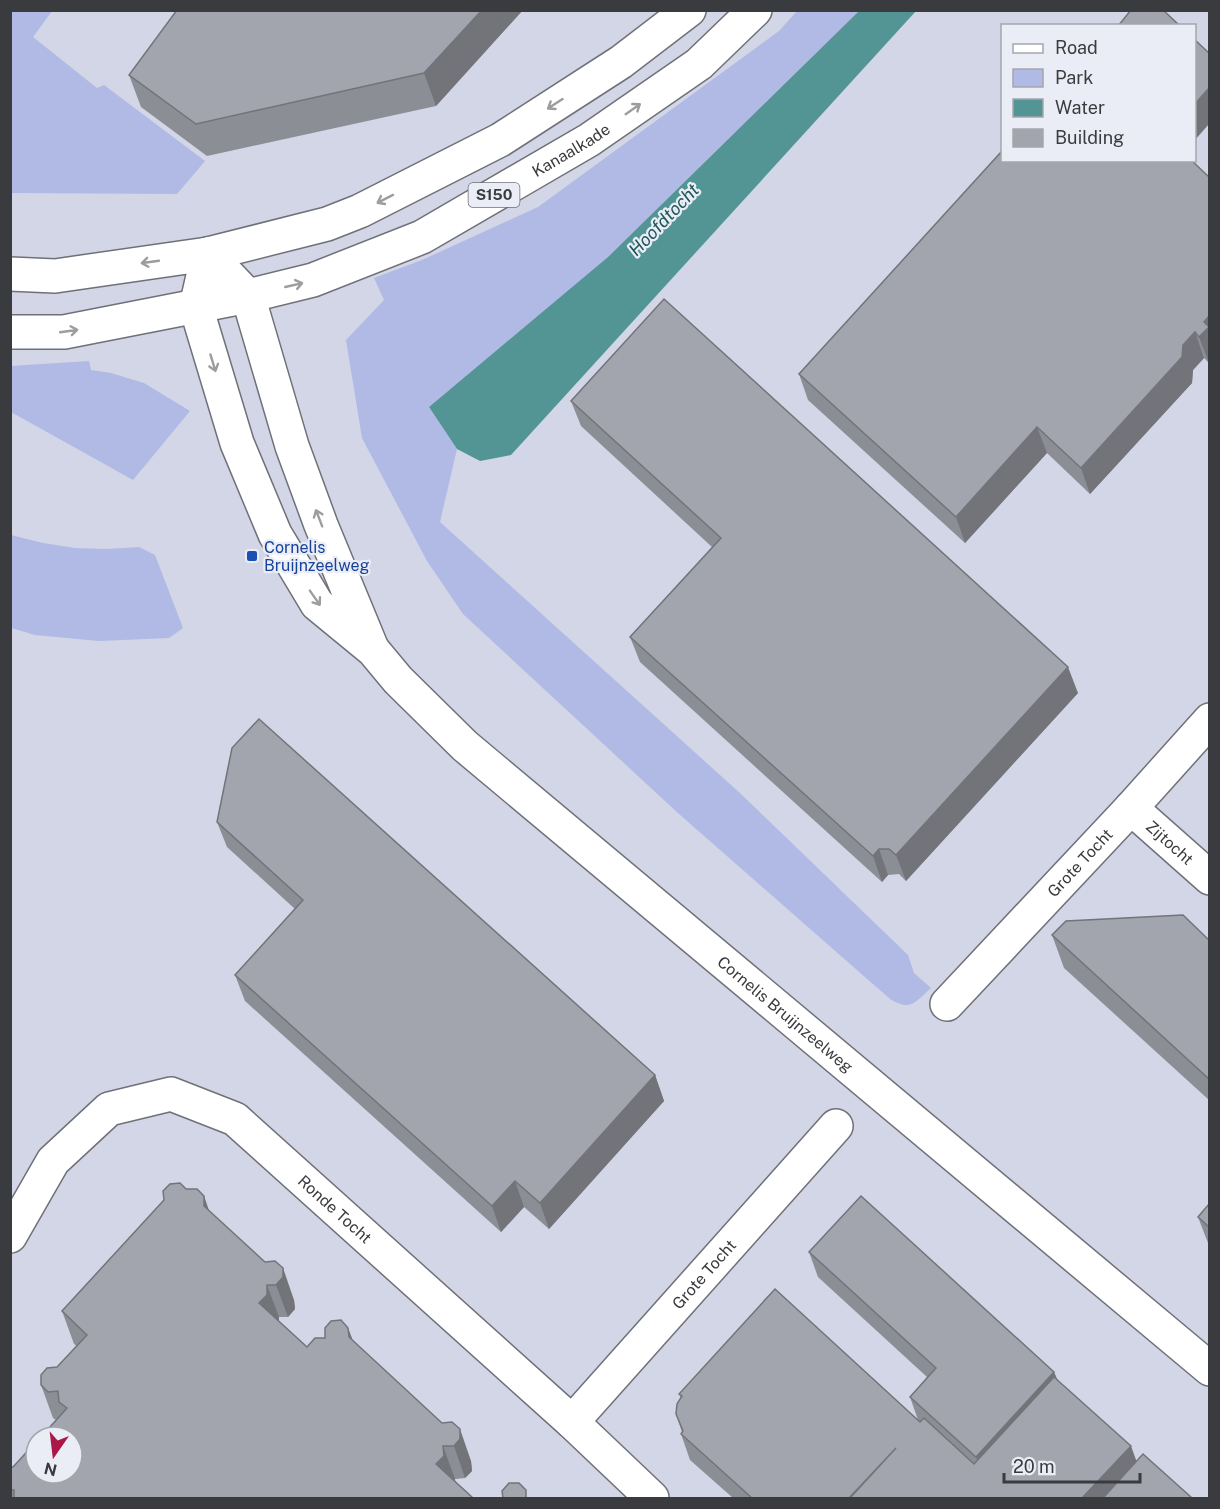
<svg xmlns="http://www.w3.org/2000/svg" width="1220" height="1509" viewBox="0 0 1220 1509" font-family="'Public Sans',sans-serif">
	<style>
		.built { fill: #d2d6e6; fill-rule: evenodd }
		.green { fill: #b0bae5 }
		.water { fill: #539595 }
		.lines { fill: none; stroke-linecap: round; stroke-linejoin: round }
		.minor-casing { stroke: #6f7178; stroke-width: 36 }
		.secondary-casing { stroke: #6f7178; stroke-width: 36 }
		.primary-casing { stroke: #6f7178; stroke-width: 36 }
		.minor { stroke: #fff; stroke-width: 33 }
		.secondary { stroke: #fff; stroke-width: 33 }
		.primary { stroke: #fff; stroke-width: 33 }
		.wall { fill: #8c8e96 }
		.shaded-wall { fill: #72747a }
		.building { fill: #a3a5ae; stroke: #72747a; stroke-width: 1.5 }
		.oneway { stroke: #9c9d9e }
		.transit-dot { fill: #1a4fb4; stroke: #ebedf6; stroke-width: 2 }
		.labels { text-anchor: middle; stroke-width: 4.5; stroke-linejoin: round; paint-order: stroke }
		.shield { fill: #ebedf6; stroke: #6f7075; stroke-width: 1.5 }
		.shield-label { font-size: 15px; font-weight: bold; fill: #3a3b3e }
		.street-label { font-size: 16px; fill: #3a3b3e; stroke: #ebedf6 }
		.transit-label { font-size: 16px; fill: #164399; stroke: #ebedf6; text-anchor: start }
		.water-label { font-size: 18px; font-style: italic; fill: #1d5757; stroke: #ebedf6 }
	</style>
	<rect width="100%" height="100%" fill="#dee0e9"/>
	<path class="built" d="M 11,11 L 1209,11 L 1209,1498 L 11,1498 ZM 1002,26 L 1194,26 L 1194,160 L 1002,160 ZM 36,1437 L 72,1437 L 72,1473 L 36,1473 Z"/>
	<g class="green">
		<path d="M 11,10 L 52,11 L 33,37 L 97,88 L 104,85 L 205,161 L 177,194 L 11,193 Z"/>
		<path d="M 797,11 L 859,11 L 608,257 L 429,407 L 457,449 L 440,522 L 741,794 L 908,955 L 914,973 L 931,988 C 915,1002 911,1012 890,999 L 679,814 L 463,614 L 427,561 L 362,438 L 346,340 L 384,300 L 374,278 L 422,260 L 538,207 L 779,31 Z"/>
		<path d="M 89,361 L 91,370 L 111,373 L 144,383 L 190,411 L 133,480 L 11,412 L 11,366 Z"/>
		<path d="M 11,535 L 43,543 L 75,548 L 107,549 L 139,547 L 155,555 L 183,628 L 169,638 L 99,641 L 35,635 L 11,628 Z"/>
	</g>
	<path class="water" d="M 859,11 L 916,11 L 511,455 L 480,461 L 457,449 L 429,407 L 608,257 Z"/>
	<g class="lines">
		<g class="minor-casing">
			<g id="minor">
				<path id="s1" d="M 1131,808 L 1210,878"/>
				<path id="s2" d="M 947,1004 L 1131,808 L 1210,720"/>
				<path id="s3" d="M 10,1236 L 53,1161 L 109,1109 L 171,1094 L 235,1119 L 572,1422 L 652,1498"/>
				<path id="s4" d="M 572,1422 L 836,1126"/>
			</g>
		</g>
		<g class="secondary-casing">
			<g id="secondary">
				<path id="s5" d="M 208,254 L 196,307 L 237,443 L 275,534 L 317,604 L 373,650 L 398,680 L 465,746 L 1210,1369"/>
				<path d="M 208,254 L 248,296 L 292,446 L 321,525 L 371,646"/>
			</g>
		</g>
		<g class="primary-casing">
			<g id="primary">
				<path d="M 10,274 L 55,276 L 208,254 L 327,224 L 360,211 L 500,140 L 621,62 L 689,10"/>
				<path id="s6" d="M 10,332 L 64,332 L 248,296 L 313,280 L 422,237 L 589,140 L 699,64 L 755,10"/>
			</g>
		</g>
		<use href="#minor" class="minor"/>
		<use href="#secondary" class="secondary"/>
		<use href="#primary" class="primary"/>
	</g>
	<g class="wall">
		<path d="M 177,10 L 523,10 L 436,106 L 207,156 L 141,107 L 129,75 Z"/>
		<path d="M 1191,160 L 1209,363 L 1204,358 L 1193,370 L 1192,383 L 1090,494 L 1047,453 L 965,543 L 808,400 L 799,374 Z"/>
		<path d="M 571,401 L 1078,693 L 906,881 L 899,874 L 888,875 L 882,882 L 640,662 L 630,637 L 712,547 L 581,426 Z"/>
		<path d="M 217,822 L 655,1075 L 664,1101 L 549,1229 L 524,1207 L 501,1232 L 245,1001 L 235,975 L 295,909 L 227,847 Z"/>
		<path d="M 1052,935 L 1209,940 L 1209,1100 L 1064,968 Z"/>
		<path d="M 186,1189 L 204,1196 L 208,1210 L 294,1300 L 295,1309 L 288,1317 L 279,1317 L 279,1321 L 307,1347 L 348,1328 L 353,1341 L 471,1461 L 472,1471 L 465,1478 L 455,1479 L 455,1482 L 473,1498 L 10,1498 L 10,1467 L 13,1467 L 56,1420 L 53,1418 L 41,1385 L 77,1346 L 74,1344 L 62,1311 Z"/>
		<path d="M 1209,1204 L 1209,1244 L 1208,1243 L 1198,1217 Z"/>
		<path d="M 809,1252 L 1054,1372 L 1058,1381 L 1137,1461 L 1192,1498 L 733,1498 L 690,1460 L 681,1434 L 682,1432 L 676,1414 L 681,1398 L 679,1394 L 918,1420 L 910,1397 L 927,1377 L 818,1277 Z"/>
	</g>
	<g class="shaded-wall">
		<path d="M 482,10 L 523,10 L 436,106 L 424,73 Z"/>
		<path d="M 1209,88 L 1209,124 L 1194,141 L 1194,105 Z"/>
		<path d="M 1209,316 L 1209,363 L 1199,337 L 1204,322 Z"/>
		<path d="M 1195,332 L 1204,358 L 1193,370 L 1192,383 L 1090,494 L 1081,468 L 1183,345 Z"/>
		<path d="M 1037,427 L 1047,453 L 965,543 L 956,517 Z"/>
		<path d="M 1068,667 L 1078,693 L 906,881 L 896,855 Z"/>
		<path d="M 879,849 L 888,875 L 882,882 L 873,856 Z"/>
		<path d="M 655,1075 L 664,1101 L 549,1229 L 540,1203 Z"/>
		<path d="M 515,1181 L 524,1207 L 501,1232 L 492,1206 Z"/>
		<path d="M 204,1196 L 215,1228 L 204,1206 Z"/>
		<path d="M 283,1268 L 294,1300 L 295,1309 L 288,1317 L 276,1285 Z"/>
		<path d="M 267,1285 L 279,1317 L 279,1327 L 259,1303 Z"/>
		<path d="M 348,1328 L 360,1360 L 349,1337 Z"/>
		<path d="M 1054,1372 L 1064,1397 L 985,1483 L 976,1457 Z"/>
		<path d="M 460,1429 L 471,1461 L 472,1471 L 465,1478 L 454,1446 Z"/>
		<path d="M 443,1446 L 455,1479 L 456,1488 L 436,1464 Z"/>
		<path d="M 1131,1446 L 1140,1471 L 1115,1498 L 1082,1498 Z"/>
	</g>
	<g class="building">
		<path d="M 177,10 L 482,10 L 424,73 L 196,124 L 129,75 Z"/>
		<path d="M 1131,10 L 1163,10 L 1180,26 L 1118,26 Z"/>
		<path d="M 1194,39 L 1209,53 L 1209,88 L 1194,105 Z"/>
		<path d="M 1002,151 L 1002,160 L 1191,160 L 1209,177 L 1209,316 L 1204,322 L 1209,327 L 1199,337 L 1195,332 L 1183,345 L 1182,357 L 1081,468 L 1037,427 L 956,517 L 799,374 Z"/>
		<path d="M 664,299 L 1068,667 L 896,855 L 889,849 L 879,849 L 873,856 L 630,637 L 721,538 L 571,401 Z"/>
		<path d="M 259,719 L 655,1075 L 540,1203 L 515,1181 L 492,1206 L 235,975 L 303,900 L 217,822 L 232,748 Z"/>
		<path d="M 1183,915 L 1209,940 L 1209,1079 L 1052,935 L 1066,921 Z"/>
		<path d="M 180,1183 L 186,1189 L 197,1189 L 204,1196 L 204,1206 L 265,1262 L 275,1261 L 283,1268 L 283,1277 L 276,1285 L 267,1285 L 267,1295 L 259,1303 L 307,1347 L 315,1338 L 325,1338 L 325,1328 L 331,1321 L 341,1320 L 348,1328 L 349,1337 L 442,1423 L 452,1422 L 460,1429 L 460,1439 L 454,1446 L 443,1446 L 444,1456 L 436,1464 L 473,1498 L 14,1498 L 14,1490 L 10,1490 L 10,1467 L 13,1467 L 36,1442 L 36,1473 L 72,1473 L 72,1437 L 41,1437 L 67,1408 L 59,1402 L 58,1391 L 48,1392 L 41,1385 L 41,1375 L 47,1368 L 57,1367 L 87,1335 L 62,1311 L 164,1200 L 163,1191 L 170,1184 Z"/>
		<path d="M 861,1196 L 1054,1372 L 976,1457 L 910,1397 L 936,1368 L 809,1252 Z"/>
		<path d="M 1209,1204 L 1209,1227 L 1198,1217 Z"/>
		<path d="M 775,1289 L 920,1422 L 924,1418 L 974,1464 L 1054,1377 L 1131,1446 L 1082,1498 L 850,1498 L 896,1448 L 849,1498 L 752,1498 L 681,1434 L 683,1431 L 676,1414 L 677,1404 L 682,1396 L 679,1394 Z"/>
		<path d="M 1143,1454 L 1192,1498 L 1103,1498 Z"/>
		<path d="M 509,1483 L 519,1483 L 526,1490 L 526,1498 L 503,1498 L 502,1491 Z"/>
	</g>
	<defs><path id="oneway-shaft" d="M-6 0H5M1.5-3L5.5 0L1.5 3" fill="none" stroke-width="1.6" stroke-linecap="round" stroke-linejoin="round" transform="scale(1.5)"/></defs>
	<g class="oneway">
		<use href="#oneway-shaft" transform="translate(555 104) rotate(147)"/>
		<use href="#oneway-shaft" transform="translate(633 109) rotate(-35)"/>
		<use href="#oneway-shaft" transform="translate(385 199) rotate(153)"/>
		<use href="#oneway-shaft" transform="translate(150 262) rotate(172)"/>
		<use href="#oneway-shaft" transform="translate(294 285) rotate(-13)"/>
		<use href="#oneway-shaft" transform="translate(69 331) rotate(-8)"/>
		<use href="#oneway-shaft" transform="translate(213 363) rotate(73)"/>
		<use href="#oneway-shaft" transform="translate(319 518) rotate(-111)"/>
		<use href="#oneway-shaft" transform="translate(315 598) rotate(55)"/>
	</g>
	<rect class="transit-dot" x="246" y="550" width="12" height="12" rx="3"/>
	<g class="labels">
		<rect class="shield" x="468.5" y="183" width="51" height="24" rx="4.5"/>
		<g class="shield-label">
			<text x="494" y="200">S150</text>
		</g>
		<g class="street-label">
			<text dy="6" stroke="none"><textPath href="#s6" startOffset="598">Kanaalkade</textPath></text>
			<text dy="6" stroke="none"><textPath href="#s1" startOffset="52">Zijtocht</textPath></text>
			<text dy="6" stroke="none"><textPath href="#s2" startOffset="194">Grote Tocht</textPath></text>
			<text dy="6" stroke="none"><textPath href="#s5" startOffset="1000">Cornelis Bruijnzeelweg</textPath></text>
			<text dy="6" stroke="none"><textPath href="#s3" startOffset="430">Ronde Tocht</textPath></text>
			<text dy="6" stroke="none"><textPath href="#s4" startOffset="198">Grote Tocht</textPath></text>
		</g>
		<g class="transit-label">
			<text x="264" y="553">Cornelis<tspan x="264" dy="18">Bruijnzeelweg</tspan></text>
		</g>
		<g class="water-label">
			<text transform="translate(664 220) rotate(-46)" y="6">Hoofdtocht</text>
		</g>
	</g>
	<rect width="1220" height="1509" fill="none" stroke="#3a3b3e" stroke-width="24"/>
	<rect x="1001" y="24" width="195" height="138" fill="#ebedf6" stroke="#a4a6ac" stroke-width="1.5"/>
	<rect x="1013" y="44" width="30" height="9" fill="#ffffff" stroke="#a4a6ac" stroke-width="1.5"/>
	<text x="1055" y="54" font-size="18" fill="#3a3b3e">Road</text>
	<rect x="1013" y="69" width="30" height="18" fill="#b0bae5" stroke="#a4a6ac" stroke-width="1.5"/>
	<text x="1055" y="84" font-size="18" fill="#3a3b3e">Park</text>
	<rect x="1013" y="99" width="30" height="18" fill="#539595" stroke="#a4a6ac" stroke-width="1.5"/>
	<text x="1055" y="114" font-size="18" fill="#3a3b3e">Water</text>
	<rect x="1013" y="129" width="30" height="18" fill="#a3a5ae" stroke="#a4a6ac" stroke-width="1.5"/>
	<text x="1055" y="144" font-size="18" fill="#3a3b3e">Building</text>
	<g transform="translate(54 1455) rotate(194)"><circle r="28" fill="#ebedf6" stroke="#a4a6ac" stroke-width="1.5"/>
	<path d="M0-4.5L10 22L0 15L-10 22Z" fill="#ab1746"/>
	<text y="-9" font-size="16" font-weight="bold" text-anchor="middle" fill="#3a3b3e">N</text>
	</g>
	<path d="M1004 1473v9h136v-9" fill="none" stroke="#3a3b3e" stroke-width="3"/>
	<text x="1013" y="1473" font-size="18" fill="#3a3b3e" stroke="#ebedf6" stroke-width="4.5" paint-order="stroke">20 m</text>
</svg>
